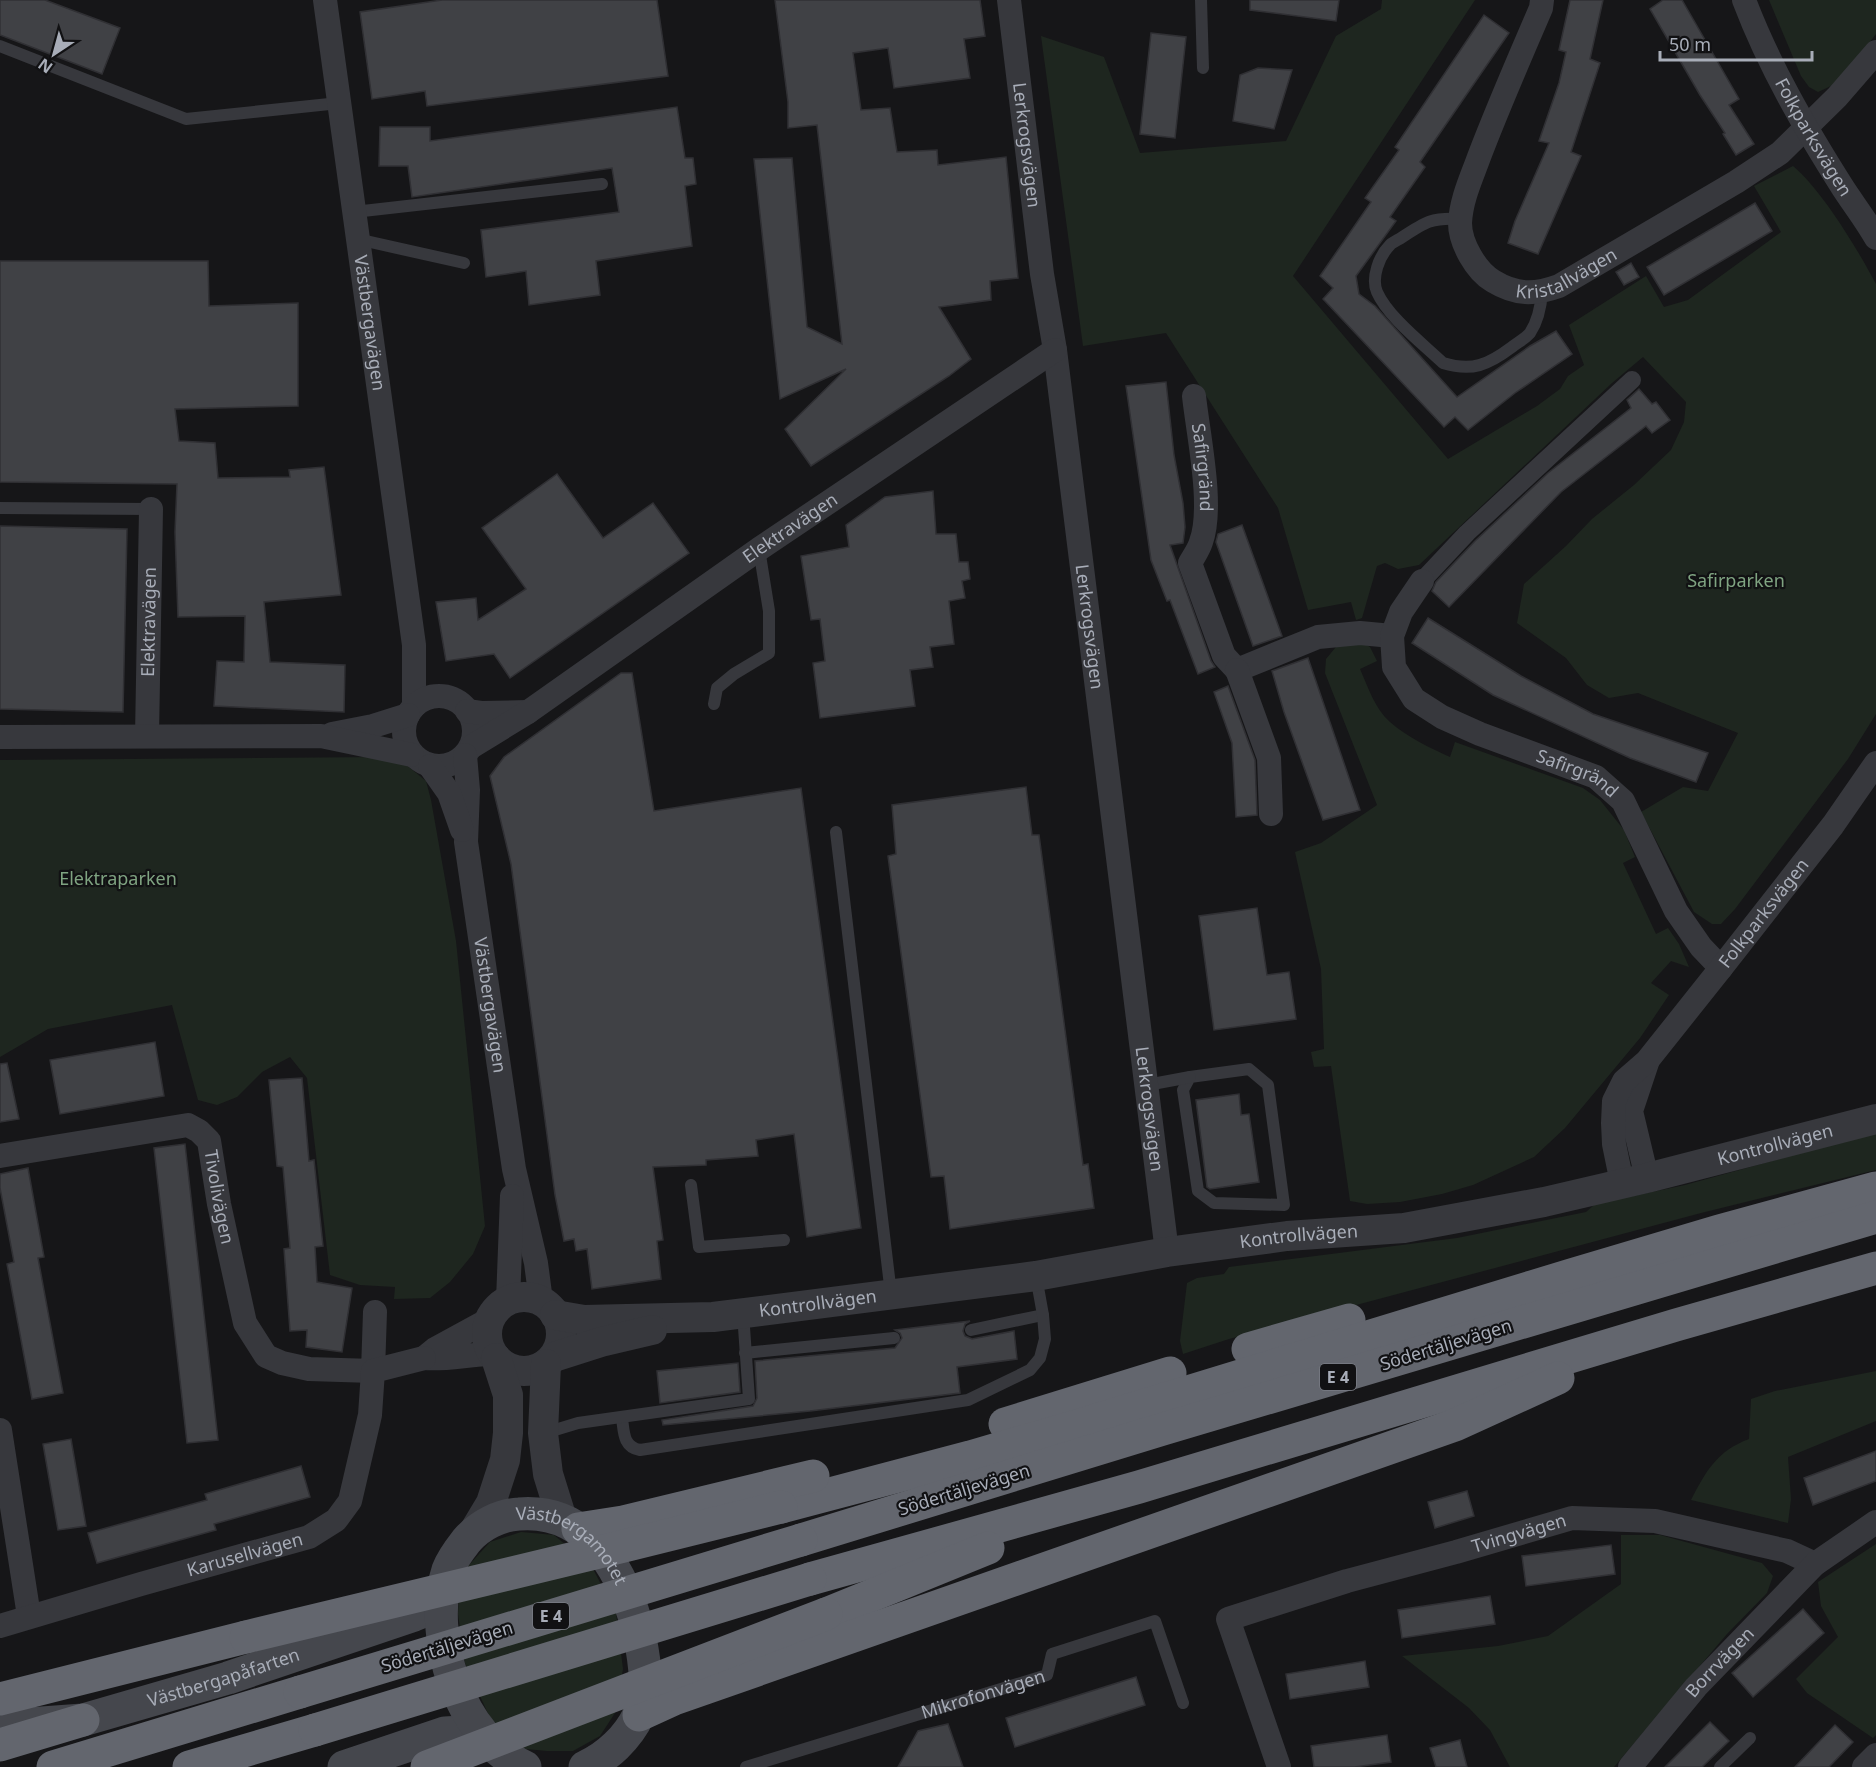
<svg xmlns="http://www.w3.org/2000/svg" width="1876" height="1767" viewBox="0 0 1876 1767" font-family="'Noto Sans',sans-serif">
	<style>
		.green { fill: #1e261f }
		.building { fill: #404145; stroke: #303034; stroke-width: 1.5 }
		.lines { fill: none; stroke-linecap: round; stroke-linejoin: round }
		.service { stroke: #37383d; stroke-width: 12 }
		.pedestrian { stroke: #37383d; stroke-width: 18 }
		.minor { stroke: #37383d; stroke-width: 24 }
		.tertiary { stroke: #37383d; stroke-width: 30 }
		.secondary { stroke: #45474d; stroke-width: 33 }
		.motorway { stroke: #63666e; stroke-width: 33 }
		.motorway-bridge { stroke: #63666e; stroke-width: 33 }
		.labels { text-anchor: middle; stroke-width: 4.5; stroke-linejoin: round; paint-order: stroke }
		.shield { fill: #111113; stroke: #7b7e86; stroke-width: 1.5 }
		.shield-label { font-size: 16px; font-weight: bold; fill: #a8adb8 }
		.street-label { font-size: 18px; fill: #a8adb8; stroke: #111113 }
		.park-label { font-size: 18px; fill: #7fa381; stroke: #111113 }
	</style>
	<rect width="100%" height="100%" fill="#161618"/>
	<g class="green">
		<path d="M 1382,0 L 1475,0 L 1293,276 L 1448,459 L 1537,406 L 1560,389 L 1568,376 L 1584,365 L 1569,325 L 1646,276 L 1664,307 L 1688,300 L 1781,232 L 1754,186 L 1793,166 C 1822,190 1858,250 1876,284 L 1876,714 L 1848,759 L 1735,909 L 1721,924 L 1712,924 L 1694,912 L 1641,812 L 1683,787 L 1708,791 L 1738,733 L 1638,693 L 1609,698 L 1587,685 L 1566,658 L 1517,623 L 1524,584 L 1566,546 L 1592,519 L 1634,485 L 1671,450 L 1684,422 L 1686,402 L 1643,357 L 1612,383 L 1419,565 L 1398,569 L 1385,563 L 1377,566 L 1362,618 L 1356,620 L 1351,602 L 1308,610 L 1278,508 L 1166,333 L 1083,346 L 1041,36 L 1104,57 L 1140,153 L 1286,141 L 1336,36 L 1381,9 Z"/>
		<path d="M 1769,0 L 1876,0 L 1876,34 L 1845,74 L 1831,86 L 1818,92 L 1809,87 L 1801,76 Z"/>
		<path d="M 1358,640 L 1370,647 L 1377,661 L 1360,669 C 1368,687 1375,709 1390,722 C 1407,737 1430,748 1450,757 L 1455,742 L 1583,788 L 1600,800 L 1624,830 L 1635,857 L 1623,863 L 1656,934 L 1668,928 L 1679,944 L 1689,967 L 1671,961 L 1651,983 L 1669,995 L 1640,1038 L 1565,1128 L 1534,1157 L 1473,1185 L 1442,1194 L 1400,1202 L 1367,1204 L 1350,1201 L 1331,1066 L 1314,1067 L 1311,1052 L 1324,1049 L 1321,969 L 1295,852 L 1321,843 L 1377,805 L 1325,673 L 1326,659 L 1340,642 Z"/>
		<path d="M 383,757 L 404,763 L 426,781 L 431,800 L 456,941 L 485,1226 L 473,1254 L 450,1282 L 430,1298 L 394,1299 L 395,1287 L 360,1285 L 330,1275 L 307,1078 L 290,1057 L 262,1072 L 237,1097 L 217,1105 L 198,1100 L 172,1005 L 48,1029 L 0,1057 L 0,760 Z"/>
		<path d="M 1876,1132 L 1876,1170 L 1701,1213 L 1229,1339 L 1183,1354 L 1180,1341 L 1187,1283 L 1197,1278 L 1224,1274 L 1229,1267 L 1457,1238 L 1586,1212 L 1595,1204 L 1685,1185 Z"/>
		<path d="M 1876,1371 L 1876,1421 L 1788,1457 L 1791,1499 L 1788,1523 L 1691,1500 C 1706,1471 1717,1451 1749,1439 L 1751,1399 L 1775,1391 Z"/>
		<path d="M 521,1532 L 554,1535 L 592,1567 L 616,1613 L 623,1669 L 615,1713 L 600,1736 L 573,1751 L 547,1751 L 526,1749 L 515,1742 L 490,1718 L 465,1663 L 458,1614 L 459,1595 L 469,1565 L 490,1542 Z"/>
		<path d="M 1621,1535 L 1660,1535 L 1762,1563 L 1773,1576 L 1767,1593 L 1727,1634 L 1614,1767 L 1510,1767 L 1490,1730 L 1469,1708 L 1402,1656 L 1498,1646 L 1548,1636 L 1621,1584 Z"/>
		<path d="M 1876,1544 L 1876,1735 L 1873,1738 L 1807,1693 L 1796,1679 L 1838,1637 L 1821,1606 L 1818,1582 Z"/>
	</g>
	<g class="building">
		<path d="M 0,0 L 45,0 L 120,28 L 102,74 L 0,35 Z"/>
		<path d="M 442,0 L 657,0 L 668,76 L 427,106 L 425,91 L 372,99 L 360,12 Z"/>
		<path d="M 775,0 L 980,0 L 985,36 L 964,39 L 970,78 L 894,88 L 888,48 L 853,53 L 861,110 L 890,108 L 897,152 L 937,150 L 938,165 L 1006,157 L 1018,278 L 990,281 L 991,300 L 939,307 L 971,359 L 949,376 L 811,466 L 785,429 L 846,369 L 780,399 L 754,159 L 792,158 L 807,327 L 842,344 L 817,125 L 788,128 L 788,102 Z"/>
		<path d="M 1250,0 L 1339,0 L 1336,21 L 1250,10 Z"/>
		<path d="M 1570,0 L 1603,0 L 1590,59 L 1600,63 L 1571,152 L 1581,156 L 1538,254 L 1508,243 L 1515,221 L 1549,143 L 1539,141 L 1559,83 L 1566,52 L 1559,50 Z"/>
		<path d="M 1663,0 L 1682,0 L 1739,99 L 1729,105 L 1754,144 L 1736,155 L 1723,134 L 1725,133 L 1700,95 L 1650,9 Z"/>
		<path d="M 1484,15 L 1509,33 L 1420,162 L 1425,167 L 1390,217 L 1396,221 L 1356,276 L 1359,294 L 1375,306 L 1457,397 L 1530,346 L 1556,331 L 1572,354 L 1515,393 L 1468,430 L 1455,417 L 1444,427 L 1323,299 L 1333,288 L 1320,276 L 1371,202 L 1365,198 L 1399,150 L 1395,147 Z"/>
		<path d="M 1151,33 L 1186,37 L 1175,138 L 1140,134 Z"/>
		<path d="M 1258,68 L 1292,70 L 1274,129 L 1233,121 L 1240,75 Z"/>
		<path d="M 677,107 L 685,158 L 693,158 L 696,184 L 685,186 L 692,246 L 596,261 L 600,295 L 529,305 L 526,271 L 486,277 L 481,230 L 619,212 L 612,168 L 412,197 L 408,166 L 379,166 L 380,127 L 430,127 L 430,141 Z"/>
		<path d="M 1755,203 L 1772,231 L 1664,295 L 1647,267 Z"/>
		<path d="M 0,261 L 208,261 L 209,306 L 298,303 L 298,406 L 175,409 L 179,441 L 215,443 L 218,478 L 290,477 L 289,470 L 324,467 L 341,595 L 264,602 L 270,662 L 345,665 L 344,712 L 214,706 L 217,661 L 244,662 L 245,616 L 178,617 L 175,532 L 177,484 L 0,482 Z"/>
		<path d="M 1631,263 L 1639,277 L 1624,285 L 1616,272 Z"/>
		<path d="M 1166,382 L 1174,455 L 1183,503 L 1185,527 L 1183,543 L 1170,545 L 1211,661 L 1215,667 L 1198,674 L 1170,600 L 1167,601 L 1151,560 L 1126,386 Z"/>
		<path d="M 1639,389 L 1652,404 L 1656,402 L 1670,420 L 1652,433 L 1646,426 L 1561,492 L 1449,607 L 1432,591 L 1436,582 L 1475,541 L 1548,473 L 1631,408 L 1627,400 Z"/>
		<path d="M 557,474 L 603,538 L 653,503 L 689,553 L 510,678 L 494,654 L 446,661 L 436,602 L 476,598 L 478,620 L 526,589 L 482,528 Z"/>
		<path d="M 933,491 L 936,534 L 956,534 L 959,562 L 968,562 L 970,579 L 962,581 L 965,598 L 949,601 L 954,644 L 930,647 L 933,667 L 910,670 L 915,706 L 820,718 L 813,663 L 825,661 L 820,619 L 811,620 L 801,556 L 849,547 L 846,525 L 885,497 Z"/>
		<path d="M 1242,525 L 1282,636 L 1253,646 L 1216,542 L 1218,534 Z"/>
		<path d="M 0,526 L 127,529 L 123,712 L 0,709 Z"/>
		<path d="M 1428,618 L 1521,676 L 1593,714 L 1708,753 L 1696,782 L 1630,758 L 1493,695 L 1412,643 Z"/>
		<path d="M 1308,658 L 1360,810 L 1323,820 L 1284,712 L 1272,671 Z"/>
		<path d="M 621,673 L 632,673 L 654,811 L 801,788 L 861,1228 L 807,1237 L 794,1134 L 756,1140 L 758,1156 L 706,1160 L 706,1165 L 653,1167 L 663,1240 L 657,1241 L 661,1279 L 592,1289 L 587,1249 L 576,1251 L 574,1239 L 564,1241 L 555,1195 L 511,864 L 490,776 L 504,757 Z"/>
		<path d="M 1228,686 L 1255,760 L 1257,815 L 1236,817 L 1232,743 L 1214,692 Z"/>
		<path d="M 1026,787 L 1032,835 L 1039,835 L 1083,1165 L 1088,1164 L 1094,1208 L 950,1229 L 944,1176 L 931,1177 L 888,856 L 896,854 L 892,805 Z"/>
		<path d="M 1257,908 L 1267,975 L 1289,972 L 1296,1019 L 1214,1030 L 1199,916 Z"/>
		<path d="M 155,1042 L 164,1096 L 60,1114 L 50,1060 Z"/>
		<path d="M 7,1063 L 19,1119 L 0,1122 L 0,1064 Z"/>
		<path d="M 302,1078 L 309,1161 L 314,1160 L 323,1246 L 315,1247 L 317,1282 L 352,1288 L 342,1352 L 306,1347 L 307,1330 L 290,1331 L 284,1249 L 290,1248 L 283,1167 L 277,1166 L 269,1080 Z"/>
		<path d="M 1239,1094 L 1241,1115 L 1249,1114 L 1259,1182 L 1210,1189 L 1207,1187 L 1196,1100 Z"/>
		<path d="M 185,1144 L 218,1440 L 187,1443 L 154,1148 Z"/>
		<path d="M 28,1168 L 44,1257 L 38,1258 L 63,1393 L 32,1399 L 7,1264 L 14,1262 L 0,1188 L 0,1174 Z"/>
		<path d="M 970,1321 L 965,1324 L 963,1331 L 965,1336 L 972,1339 L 1014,1331 L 1017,1359 L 957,1367 L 960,1393 L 810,1411 L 663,1425 L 662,1420 L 753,1406 L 757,1398 L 755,1361 L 895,1348 L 902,1338 L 900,1333 L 895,1330 Z"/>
		<path d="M 738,1363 L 740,1392 L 660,1403 L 657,1371 Z"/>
		<path d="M 71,1439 L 86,1526 L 58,1530 L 43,1444 Z"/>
		<path d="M 1876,1451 L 1876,1481 L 1813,1505 L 1804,1478 Z"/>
		<path d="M 301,1466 L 310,1497 L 214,1524 L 216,1530 L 97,1563 L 88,1533 L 207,1500 L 205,1494 Z"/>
		<path d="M 1467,1491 L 1474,1516 L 1435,1528 L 1428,1502 Z"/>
		<path d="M 1611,1545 L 1615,1574 L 1526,1586 L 1522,1556 Z"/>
		<path d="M 1490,1596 L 1495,1624 L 1402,1638 L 1398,1610 Z"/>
		<path d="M 1803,1609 L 1824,1633 L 1753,1697 L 1732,1673 Z"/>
		<path d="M 1365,1661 L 1369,1687 L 1290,1699 L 1286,1674 Z"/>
		<path d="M 1136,1677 L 1145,1705 L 1015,1747 L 1006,1718 Z"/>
		<path d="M 1710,1722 L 1729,1741 L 1702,1767 L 1665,1767 Z"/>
		<path d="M 948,1724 L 963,1767 L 898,1767 L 918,1731 Z"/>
		<path d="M 1835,1725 L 1853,1742 L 1829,1767 L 1795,1767 Z"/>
		<path d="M 1387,1735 L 1391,1762 L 1355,1767 L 1314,1767 L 1311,1746 Z"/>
		<path d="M 1460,1740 L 1467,1767 L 1436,1767 L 1430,1748 Z"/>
	</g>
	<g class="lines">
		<g class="service">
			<path d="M 1201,0 L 1203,68"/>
			<path d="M 0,46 L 186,119 L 339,103"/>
			<path d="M 354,212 L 602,184"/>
			<path d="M 1461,219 C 1432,217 1425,222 1401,238 C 1398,240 1393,242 1390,245 C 1379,256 1371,278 1377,292 C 1388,317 1423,344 1443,363 C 1472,372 1488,365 1512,347 C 1517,343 1526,338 1530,333 C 1538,321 1541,306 1542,292"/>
			<path d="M 357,239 L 464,263"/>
			<path d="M 0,508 L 151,509"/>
			<path d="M 714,704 L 717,688 L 734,674 L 769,653 L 769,611 L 759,549"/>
			<path d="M 836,832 L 891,1294"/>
			<path d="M 1249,1069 L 1268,1085 L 1284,1205 L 1214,1203 L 1198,1191 L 1183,1090 L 1190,1077 Z"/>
			<path d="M 1147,1085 L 1190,1077"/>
			<path d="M 691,1185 L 699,1247 L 784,1240"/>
			<path d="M 971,1330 L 1043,1315"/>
			<path d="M 745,1353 L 894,1338"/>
			<path d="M 622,1418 C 624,1432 623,1447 640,1450 L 968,1400 L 1030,1370 L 1040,1358 L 1045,1339 L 1043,1315 L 1036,1276"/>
			<path d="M 545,1433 L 578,1423 L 749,1399 L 743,1313"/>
			<path id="s1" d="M 746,1767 L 1047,1675 L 1052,1654 L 1155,1621 L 1183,1703"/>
			<path d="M 1720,1767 L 1750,1738"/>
		</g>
		<path class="pedestrian" d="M 1422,581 L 1467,533 L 1632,380"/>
		<g class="minor">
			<path id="s2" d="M 325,0 L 414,645 L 414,706"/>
			<path id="s3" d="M 1009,0 L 1042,274 L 1055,350 L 1064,423 L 1167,1252"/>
			<path id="s4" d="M 1542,0 L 1541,8 C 1520,57 1498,107 1479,157 C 1471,179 1461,200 1460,223 C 1460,243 1476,271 1493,281 C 1516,295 1534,295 1559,286 L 1736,182 L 1780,153 L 1837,97 L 1876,52"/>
			<path id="s5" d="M 1744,0 C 1769,66 1805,128 1843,188 C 1854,205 1866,220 1876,238"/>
			<path id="s6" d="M 1194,396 C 1198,434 1214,507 1201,542 C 1199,549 1194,556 1190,563 L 1224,656 L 1237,670 L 1318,637 L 1360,633 L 1392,636"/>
			<path id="s7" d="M 1422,581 L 1401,612 L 1392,636 L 1394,667 L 1414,699 L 1442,717 L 1480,734 L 1596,777 L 1623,801 L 1676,911 L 1701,947 L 1721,968"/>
			<path d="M 1237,670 L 1269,758 L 1271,814"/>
			<circle cx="439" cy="731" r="35"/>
			<path d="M 467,711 L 481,713 L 528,712"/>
			<path d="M 332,734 L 373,726 L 408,715"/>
			<path id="s8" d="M 147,736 L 151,509"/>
			<path d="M 0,737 L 321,736 L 412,755"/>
			<path id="s9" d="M 471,747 L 528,712 L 759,549 L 1055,350"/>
			<path id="s10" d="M 465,755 L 468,790 L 466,842 L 514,1169 L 536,1263 L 541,1301"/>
			<path d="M 430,766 L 449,793 L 462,830"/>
			<path d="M 1647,1063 L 1631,1111 L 1647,1178"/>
			<path id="s11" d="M 0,1156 L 188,1125 L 199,1131 L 209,1141 L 219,1204 L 245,1323 L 266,1356 L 282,1363 L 309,1369 L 373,1371 L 375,1312"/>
			<path id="s12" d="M 1622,1183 L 1614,1144 L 1613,1123 L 1614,1101 L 1624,1081 L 1647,1061 L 1721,968 L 1833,825 L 1876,763"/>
			<path d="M 508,1301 L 512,1196"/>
			<path d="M 490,1319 L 435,1349 L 424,1358 C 447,1360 470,1354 493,1354"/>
			<path d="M 0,1430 L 29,1616"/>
			<path id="s13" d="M 0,1626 L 141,1584 L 309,1537 L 336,1520 L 350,1501 L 370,1415 L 373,1371 L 424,1358"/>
			<path id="s14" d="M 1279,1767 L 1228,1619 L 1347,1581 L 1456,1552 L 1572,1518 L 1655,1521 L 1787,1551 L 1815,1564"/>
			<path id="s15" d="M 1630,1767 L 1696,1687 L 1815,1564 L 1876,1522"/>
			<path d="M 1864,1767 L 1876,1755"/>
		</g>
		<g class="tertiary">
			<circle cx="524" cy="1334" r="37"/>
			<path id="s16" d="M 555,1315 L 584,1320 L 713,1317 L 1036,1276 L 1167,1252 L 1287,1236 L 1404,1228 L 1544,1202 L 1647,1178 L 1876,1119"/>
			<path d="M 554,1357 L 601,1342 L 652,1330"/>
			<path d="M 546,1364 L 543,1433 L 548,1474 L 562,1519"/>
			<path d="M 473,1533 L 491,1503 L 505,1460 L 508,1433 L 508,1395 L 496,1358"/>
		</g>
		<g class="secondary">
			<path id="s17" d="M 0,1726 L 83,1720 L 228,1678 L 414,1615 L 441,1604"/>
			<path d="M 344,1767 L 445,1733 L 479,1731"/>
			<path id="s18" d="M 525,1767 C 460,1738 426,1636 448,1570 C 452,1559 460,1549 467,1540 C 480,1525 500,1515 519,1514 C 592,1508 626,1577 640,1638 C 645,1663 649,1691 639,1714 C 628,1738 607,1757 585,1767"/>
		</g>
		<g class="motorway">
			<path d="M 1248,1349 L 1349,1320"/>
			<path d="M 1005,1424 L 1170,1373"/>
			<path d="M 781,1507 L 970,1457 L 1073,1427 L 1571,1275 L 1719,1231 L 1876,1188"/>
			<path d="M 578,1529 L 623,1522 L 813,1476"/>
			<path d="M 801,1540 L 1163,1429 L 1876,1217"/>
			<path d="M 810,1579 L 1139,1487 L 1676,1325 L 1876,1268"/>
			<path d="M 826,1614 L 988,1548"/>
			<path d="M 0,1699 L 246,1637"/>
			<path d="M 639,1715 L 674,1699 L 1455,1425 L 1558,1378"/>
			<path d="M 0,1745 L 83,1720"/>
			<path d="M 53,1767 L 300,1692"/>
			<path d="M 189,1767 L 315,1730"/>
		</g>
		<g class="motorway-bridge">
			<path d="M 246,1637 L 620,1547 L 781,1507"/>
			<path d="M 300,1692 L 801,1540"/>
			<path d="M 315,1730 L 810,1579"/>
			<path d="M 427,1767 L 826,1614"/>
		</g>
	</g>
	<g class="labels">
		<g class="shield">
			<rect x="1320" y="1364" width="36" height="26" rx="4.5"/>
			<rect x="533" y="1603" width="36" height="26" rx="4.5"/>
		</g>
		<g class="shield-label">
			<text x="1338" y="1383">E 4</text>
			<text x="551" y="1622">E 4</text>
		</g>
		<g class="street-label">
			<text dy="6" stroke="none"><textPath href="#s5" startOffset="154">Folkparksvägen</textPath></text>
			<text dy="6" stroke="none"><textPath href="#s3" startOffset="146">Lerkrogsvägen</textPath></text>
			<text dy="6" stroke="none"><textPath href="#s4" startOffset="387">Kristallvägen</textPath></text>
			<text dy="6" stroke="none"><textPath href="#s2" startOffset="326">Västbergavägen</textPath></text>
			<text dy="6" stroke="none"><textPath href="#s6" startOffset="72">Safirgränd</textPath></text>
			<text dy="6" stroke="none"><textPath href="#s9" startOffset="387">Elektravägen</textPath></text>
			<text dy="6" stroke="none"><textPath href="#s8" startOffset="114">Elektravägen</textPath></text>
			<text dy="6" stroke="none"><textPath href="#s3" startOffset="632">Lerkrogsvägen</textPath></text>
			<text dy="6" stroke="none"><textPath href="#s7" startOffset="312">Safirgränd</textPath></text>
			<text dy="6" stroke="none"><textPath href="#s12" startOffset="324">Folkparksvägen</textPath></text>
			<text dy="6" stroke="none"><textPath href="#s10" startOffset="252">Västbergavägen</textPath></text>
			<text dy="6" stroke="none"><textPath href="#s3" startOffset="1118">Lerkrogsvägen</textPath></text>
			<text dy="6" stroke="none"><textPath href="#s16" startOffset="1236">Kontrollvägen</textPath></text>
			<text dy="6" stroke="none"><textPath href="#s11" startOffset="274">Tivolivägen</textPath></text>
			<text dy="6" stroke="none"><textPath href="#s16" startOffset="750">Kontrollvägen</textPath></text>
			<text dy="6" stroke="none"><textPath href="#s16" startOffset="264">Kontrollvägen</textPath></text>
			<text transform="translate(1446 1345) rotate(-17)" y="6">Södertäljevägen</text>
			<text transform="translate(964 1490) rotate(-17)" y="6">Södertäljevägen</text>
			<text dy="6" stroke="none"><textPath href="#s14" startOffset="460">Tvingvägen</textPath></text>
			<text dy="6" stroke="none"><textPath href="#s18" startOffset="388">Västbergamotet</textPath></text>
			<text dy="6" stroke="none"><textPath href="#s13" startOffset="255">Karusellvägen</textPath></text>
			<text transform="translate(447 1647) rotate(-17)" y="6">Södertäljevägen</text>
			<text dy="6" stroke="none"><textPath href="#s15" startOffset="138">Borrvägen</textPath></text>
			<text dy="6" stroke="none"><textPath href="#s17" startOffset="230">Västbergapåfarten</textPath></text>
			<text dy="6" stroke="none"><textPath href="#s1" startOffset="248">Mikrofonvägen</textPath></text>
		</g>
		<g class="park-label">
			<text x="1736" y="587">Safirparken</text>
			<text x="118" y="885">Elektraparken</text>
		</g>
	</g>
	<g transform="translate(54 54) rotate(216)" stroke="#111113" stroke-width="4.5" paint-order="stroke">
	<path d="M0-4.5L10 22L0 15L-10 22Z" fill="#a8adb8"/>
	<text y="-9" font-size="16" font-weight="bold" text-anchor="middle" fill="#a8adb8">N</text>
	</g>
	<path d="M1660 51v9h152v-9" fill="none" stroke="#a8adb8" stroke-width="3"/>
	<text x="1669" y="51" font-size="18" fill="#a8adb8" stroke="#111113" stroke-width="4.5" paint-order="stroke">50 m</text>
</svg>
